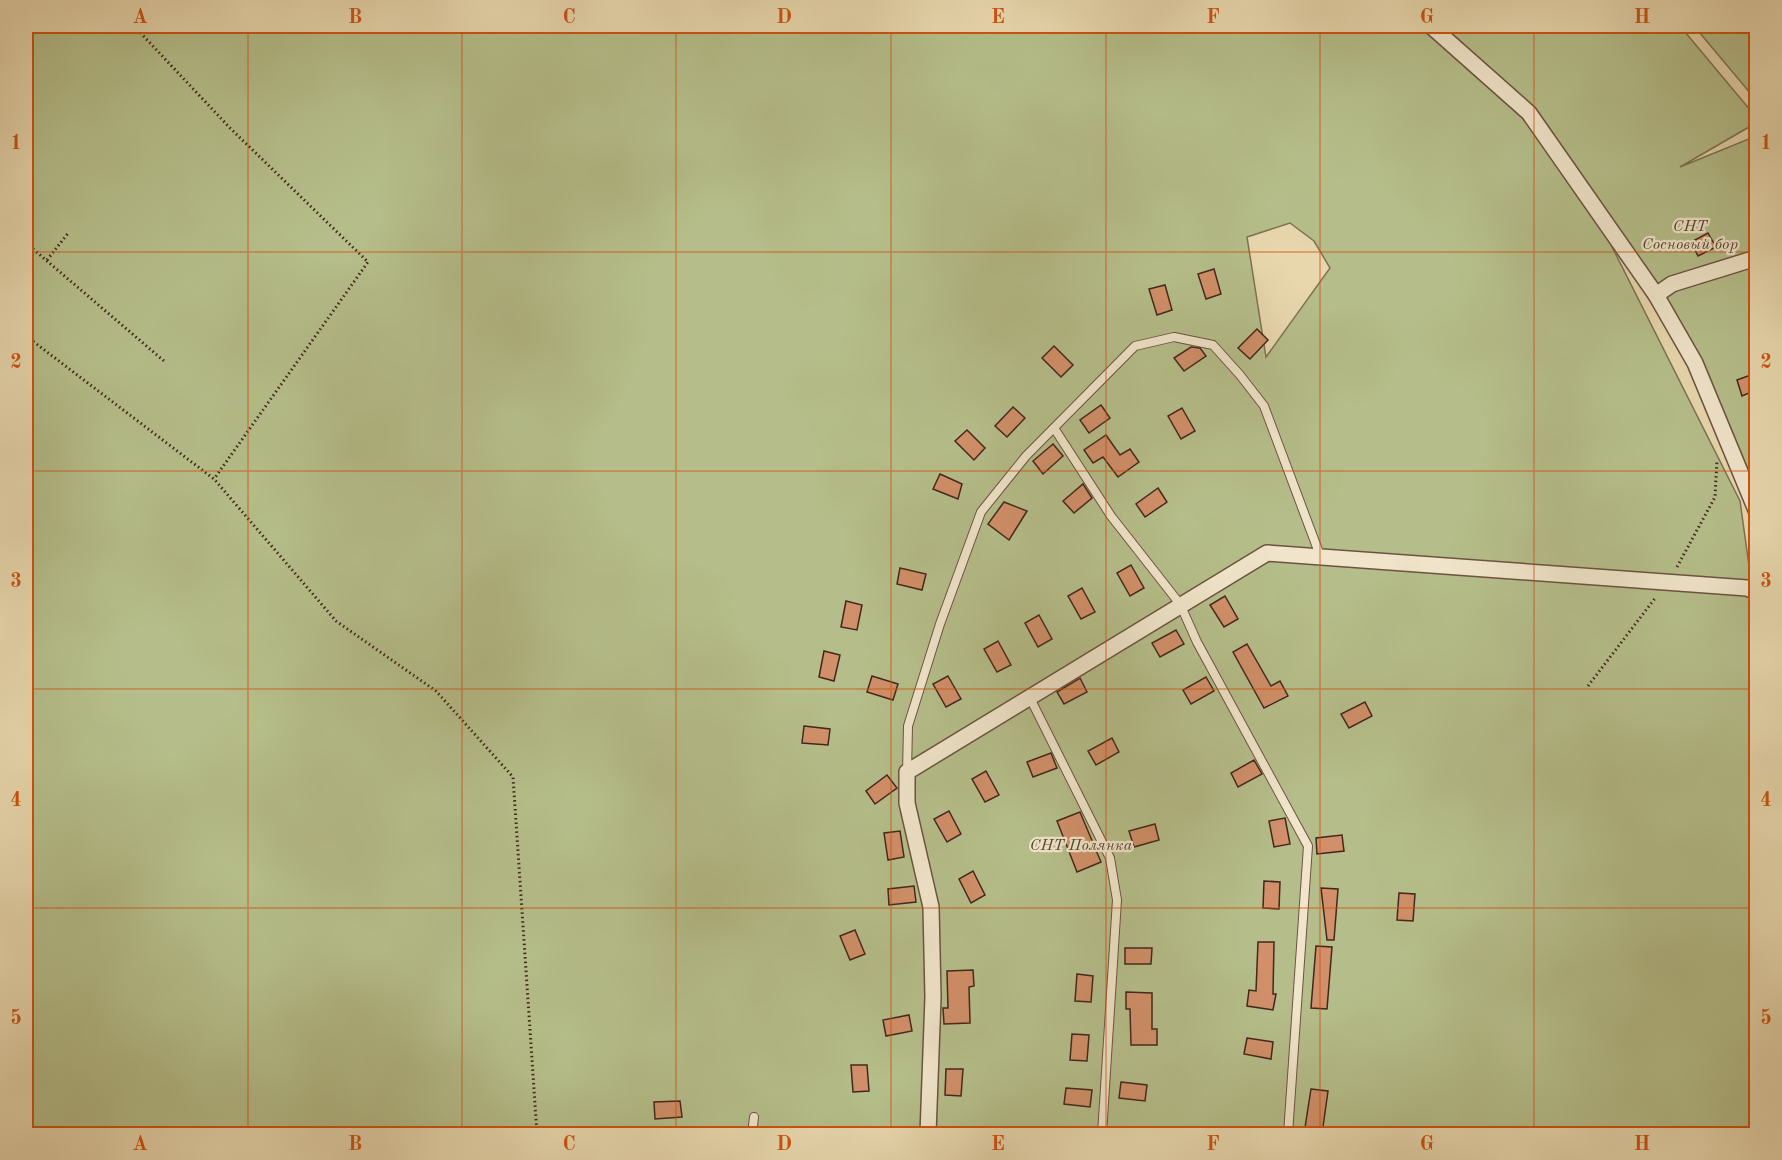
<svg xmlns="http://www.w3.org/2000/svg" width="1782" height="1160" viewBox="0 0 1782 1160" font-family="'Old Standard TT',serif">
	<style>
		.green { fill: #b5be8a; stroke: #7c7254; stroke-width: 1.5; fill-rule: evenodd }
		.building { fill: #d19069; stroke: #42271d; stroke-width: 1.5 }
		.lines { fill: none; stroke-linecap: round; stroke-linejoin: round }
		.lane-casing { stroke: #6c5341; stroke-width: 10 }
		.street-casing { stroke: #6c5341; stroke-width: 18 }
		.path { stroke: #42271d; stroke-width: 3; stroke-dasharray: 1.5 3; stroke-linecap: butt }
		.lane { stroke: #f0e5ca; stroke-width: 8 }
		.street { stroke: #f0e5ca; stroke-width: 15 }
		.grid { fill: none; stroke: #cf520f; stroke-width: 1.5; stroke-opacity: 0.55 }
		.labels { text-anchor: middle; stroke-width: 4.5; stroke-linejoin: round; paint-order: stroke }
		.park-label { font-size: 16px; font-style: italic; fill: #594533; stroke: #f0e5ca }
		.neatline { fill: none; stroke: #cf520f; stroke-width: 2 }
		.grid-label { font-size: 20px; text-anchor: middle; font-weight: bold; fill: #cf520f }
	</style>
	<rect width="100%" height="100%" fill="#e8d7ad"/>
	<filter id="stains"><feTurbulence type="fractalNoise" baseFrequency=".00333" numOctaves="4"/><feColorMatrix values="0 0 0 0 .2 0 0 0 0 .09 0 0 0 0 .02 0 0 0 .5 -.17"/></filter>
	<radialGradient id="worn" r=".72"><stop offset=".6" stop-color="#630" stop-opacity="0"/><stop offset="1" stop-color="#630" stop-opacity=".3"/></radialGradient>
	<g class="green">
		<path d="M 26,26 L 1680,26 L 1756,117 L 1756,123 L 1680,167 L 1756,136 L 1756,488 L 1603,211 L 1596,215 L 1740,501 L 1756,616 L 1756,1134 L 26,1134 ZM 1290,223 L 1314,241 L 1330,268 L 1266,357 L 1247,237 Z"/>
		<path d="M 1694,26 L 1756,26 L 1756,100 Z"/>
	</g>
	<g class="building">
		<path d="M 1708,233 L 1716,247 L 1698,256 L 1691,242 Z"/>
		<path d="M 1214,269 L 1221,294 L 1206,299 L 1198,274 Z"/>
		<path d="M 1165,285 L 1172,310 L 1157,315 L 1149,289 Z"/>
		<path d="M 1257,329 L 1268,340 L 1250,359 L 1238,348 Z"/>
		<path d="M 1054,346 L 1073,365 L 1061,377 L 1042,358 Z"/>
		<path d="M 1191,347 L 1200,348 L 1206,356 L 1184,371 L 1174,358 Z"/>
		<path d="M 1756,373 L 1756,390 L 1742,396 L 1737,380 Z"/>
		<path d="M 1101,405 L 1110,418 L 1089,433 L 1080,420 Z"/>
		<path d="M 1013,407 L 1025,418 L 1007,437 L 995,426 Z"/>
		<path d="M 1182,408 L 1195,431 L 1181,439 L 1168,416 Z"/>
		<path d="M 967,430 L 985,448 L 974,460 L 955,441 Z"/>
		<path d="M 1106,435 L 1120,455 L 1130,449 L 1139,462 L 1118,477 L 1103,457 L 1093,463 L 1084,450 Z"/>
		<path d="M 1053,444 L 1063,456 L 1043,474 L 1033,461 Z"/>
		<path d="M 940,474 L 962,484 L 958,499 L 933,489 Z"/>
		<path d="M 1083,484 L 1092,498 L 1074,513 L 1063,501 Z"/>
		<path d="M 1158,488 L 1167,502 L 1145,517 L 1136,504 Z"/>
		<path d="M 1004,502 L 1027,511 L 1009,540 L 988,524 Z"/>
		<path d="M 1131,565 L 1144,588 L 1130,596 L 1117,573 Z"/>
		<path d="M 900,568 L 926,574 L 922,590 L 897,584 Z"/>
		<path d="M 1082,588 L 1095,612 L 1081,619 L 1068,596 Z"/>
		<path d="M 1225,596 L 1238,619 L 1224,627 L 1210,605 Z"/>
		<path d="M 846,601 L 862,605 L 857,630 L 841,627 Z"/>
		<path d="M 1039,615 L 1052,639 L 1038,647 L 1025,623 Z"/>
		<path d="M 1176,630 L 1184,644 L 1160,657 L 1152,643 Z"/>
		<path d="M 998,641 L 1011,665 L 997,672 L 984,649 Z"/>
		<path d="M 1247,644 L 1271,686 L 1280,681 L 1288,696 L 1264,708 L 1233,652 Z"/>
		<path d="M 824,651 L 840,655 L 834,681 L 819,677 Z"/>
		<path d="M 872,676 L 898,684 L 893,700 L 867,692 Z"/>
		<path d="M 948,676 L 961,699 L 946,707 L 933,684 Z"/>
		<path d="M 1206,677 L 1214,691 L 1191,704 L 1183,690 Z"/>
		<path d="M 1080,678 L 1087,692 L 1064,704 L 1057,692 Z"/>
		<path d="M 1365,702 L 1372,716 L 1349,728 L 1341,714 Z"/>
		<path d="M 804,726 L 830,729 L 828,745 L 802,743 Z"/>
		<path d="M 1112,738 L 1119,752 L 1096,765 L 1088,751 Z"/>
		<path d="M 1051,753 L 1057,768 L 1033,777 L 1027,762 Z"/>
		<path d="M 1254,760 L 1262,774 L 1238,787 L 1231,773 Z"/>
		<path d="M 986,771 L 999,795 L 985,802 L 972,779 Z"/>
		<path d="M 887,775 L 897,788 L 875,804 L 866,791 Z"/>
		<path d="M 949,811 L 961,834 L 947,842 L 934,819 Z"/>
		<path d="M 1080,812 L 1101,862 L 1077,872 L 1057,821 Z"/>
		<path d="M 1285,818 L 1290,844 L 1274,847 L 1269,821 Z"/>
		<path d="M 1155,824 L 1159,840 L 1134,847 L 1129,831 Z"/>
		<path d="M 900,831 L 904,857 L 888,860 L 884,833 Z"/>
		<path d="M 1342,835 L 1344,851 L 1317,854 L 1316,838 Z"/>
		<path d="M 973,871 L 985,895 L 971,903 L 959,879 Z"/>
		<path d="M 1264,881 L 1280,882 L 1279,909 L 1263,908 Z"/>
		<path d="M 914,886 L 916,902 L 889,905 L 888,889 Z"/>
		<path d="M 1321,888 L 1338,889 L 1334,940 L 1327,940 Z"/>
		<path d="M 1399,893 L 1415,894 L 1413,921 L 1397,920 Z"/>
		<path d="M 855,930 L 865,954 L 850,960 L 840,936 Z"/>
		<path d="M 1258,942 L 1274,942 L 1273,994 L 1276,994 L 1273,1010 L 1247,1006 L 1249,990 L 1256,991 Z"/>
		<path d="M 1316,946 L 1332,947 L 1327,1009 L 1311,1008 Z"/>
		<path d="M 1125,948 L 1152,948 L 1151,964 L 1125,964 Z"/>
		<path d="M 973,970 L 974,986 L 969,987 L 970,1023 L 944,1024 L 943,1008 L 948,1008 L 947,971 Z"/>
		<path d="M 1077,974 L 1093,976 L 1091,1002 L 1075,1001 Z"/>
		<path d="M 1126,992 L 1152,993 L 1152,1029 L 1157,1029 L 1157,1045 L 1131,1045 L 1130,1009 L 1126,1009 Z"/>
		<path d="M 909,1015 L 912,1031 L 886,1036 L 883,1020 Z"/>
		<path d="M 1072,1034 L 1089,1035 L 1087,1061 L 1070,1060 Z"/>
		<path d="M 1247,1038 L 1273,1042 L 1271,1059 L 1244,1054 Z"/>
		<path d="M 851,1065 L 867,1065 L 869,1091 L 853,1092 Z"/>
		<path d="M 946,1069 L 963,1069 L 961,1096 L 945,1095 Z"/>
		<path d="M 1121,1082 L 1147,1085 L 1145,1101 L 1119,1098 Z"/>
		<path d="M 1066,1088 L 1092,1090 L 1090,1107 L 1064,1104 Z"/>
		<path d="M 1311,1089 L 1328,1091 L 1322,1134 L 1304,1134 Z"/>
		<path d="M 680,1101 L 682,1117 L 655,1119 L 654,1102 Z"/>
	</g>
	<g class="lines">
		<g class="lane-casing">
			<g id="lane">
				<path d="M 1054,428 L 1111,516 L 1180,604 L 1197,642 L 1308,846 L 1288,1134"/>
				<path d="M 1030,698 L 1110,858 L 1117,900 L 1102,1134"/>
				<path d="M 907,772 L 908,726 L 940,624 L 981,512 L 1026,456 L 1135,346 L 1174,337 L 1213,345 L 1240,375 L 1264,406 L 1321,558"/>
				<path d="M 752,1134 L 754,1117"/>
			</g>
		</g>
		<g class="street-casing">
			<g id="street">
				<path d="M 1431,26 L 1529,113 L 1656,295 L 1695,363 L 1756,510"/>
				<path d="M 1656,295 L 1672,284 L 1756,258"/>
				<path d="M 928,1134 L 933,997 L 931,907 L 907,803 L 907,772 L 1267,553 L 1747,588 L 1756,592"/>
			</g>
		</g>
		<g class="path">
			<path d="M 134,26 L 230,128 L 368,262 L 214,479"/>
			<path d="M 26,243 L 164,361"/>
			<path d="M 47,260 L 69,232"/>
			<path d="M 26,336 L 214,479 L 336,621 L 436,691 L 513,777 L 537,1134"/>
			<path d="M 1677,567 L 1715,497 L 1717,460"/>
			<path d="M 1588,686 L 1656,597"/>
		</g>
		<use href="#lane" class="lane"/>
		<use href="#street" class="street"/>
	</g>
	<path class="grid" d="M 248,26 L 248,1134M 462,26 L 462,1134M 676,26 L 676,1134M 891,26 L 891,1134M 1106,26 L 1106,1134M 1320,26 L 1320,1134M 1534,26 L 1534,1134M 26,252 L 1756,252M 26,471 L 1756,471M 26,689 L 1756,689M 26,908 L 1756,908"/>
	<g class="labels">
		<g class="park-label">
			<text x="1690" y="231">СНТ<tspan x="1690" dy="18">Сосновый бор</tspan></text>
			<text x="1081" y="850">СНТ Полянка</text>
		</g>
	</g>
	<rect width="1782" height="1160" fill="none" stroke="#e8d7ad" stroke-width="66"/>
	<rect x="33" y="33" width="1716" height="1094" class="neatline"/>
	<g class="grid-label">
		<text x="140" y="23">A</text>
		<text x="355" y="23">B</text>
		<text x="569" y="23">C</text>
		<text x="784" y="23">D</text>
		<text x="998" y="23">E</text>
		<text x="1213" y="23">F</text>
		<text x="1427" y="23">G</text>
		<text x="1642" y="23">H</text>
		<text x="16" y="149">1</text>
		<text x="1766" y="149">1</text>
		<text x="16" y="368">2</text>
		<text x="1766" y="368">2</text>
		<text x="16" y="587">3</text>
		<text x="1766" y="587">3</text>
		<text x="16" y="806">4</text>
		<text x="1766" y="806">4</text>
		<text x="16" y="1024">5</text>
		<text x="1766" y="1024">5</text>
		<text x="140" y="1150">A</text>
		<text x="355" y="1150">B</text>
		<text x="569" y="1150">C</text>
		<text x="784" y="1150">D</text>
		<text x="998" y="1150">E</text>
		<text x="1213" y="1150">F</text>
		<text x="1427" y="1150">G</text>
		<text x="1642" y="1150">H</text>
	</g>
	<rect width="100%" height="100%" filter="url(#stains)"/>
	<rect width="100%" height="100%" fill="url(#worn)"/>
</svg>
